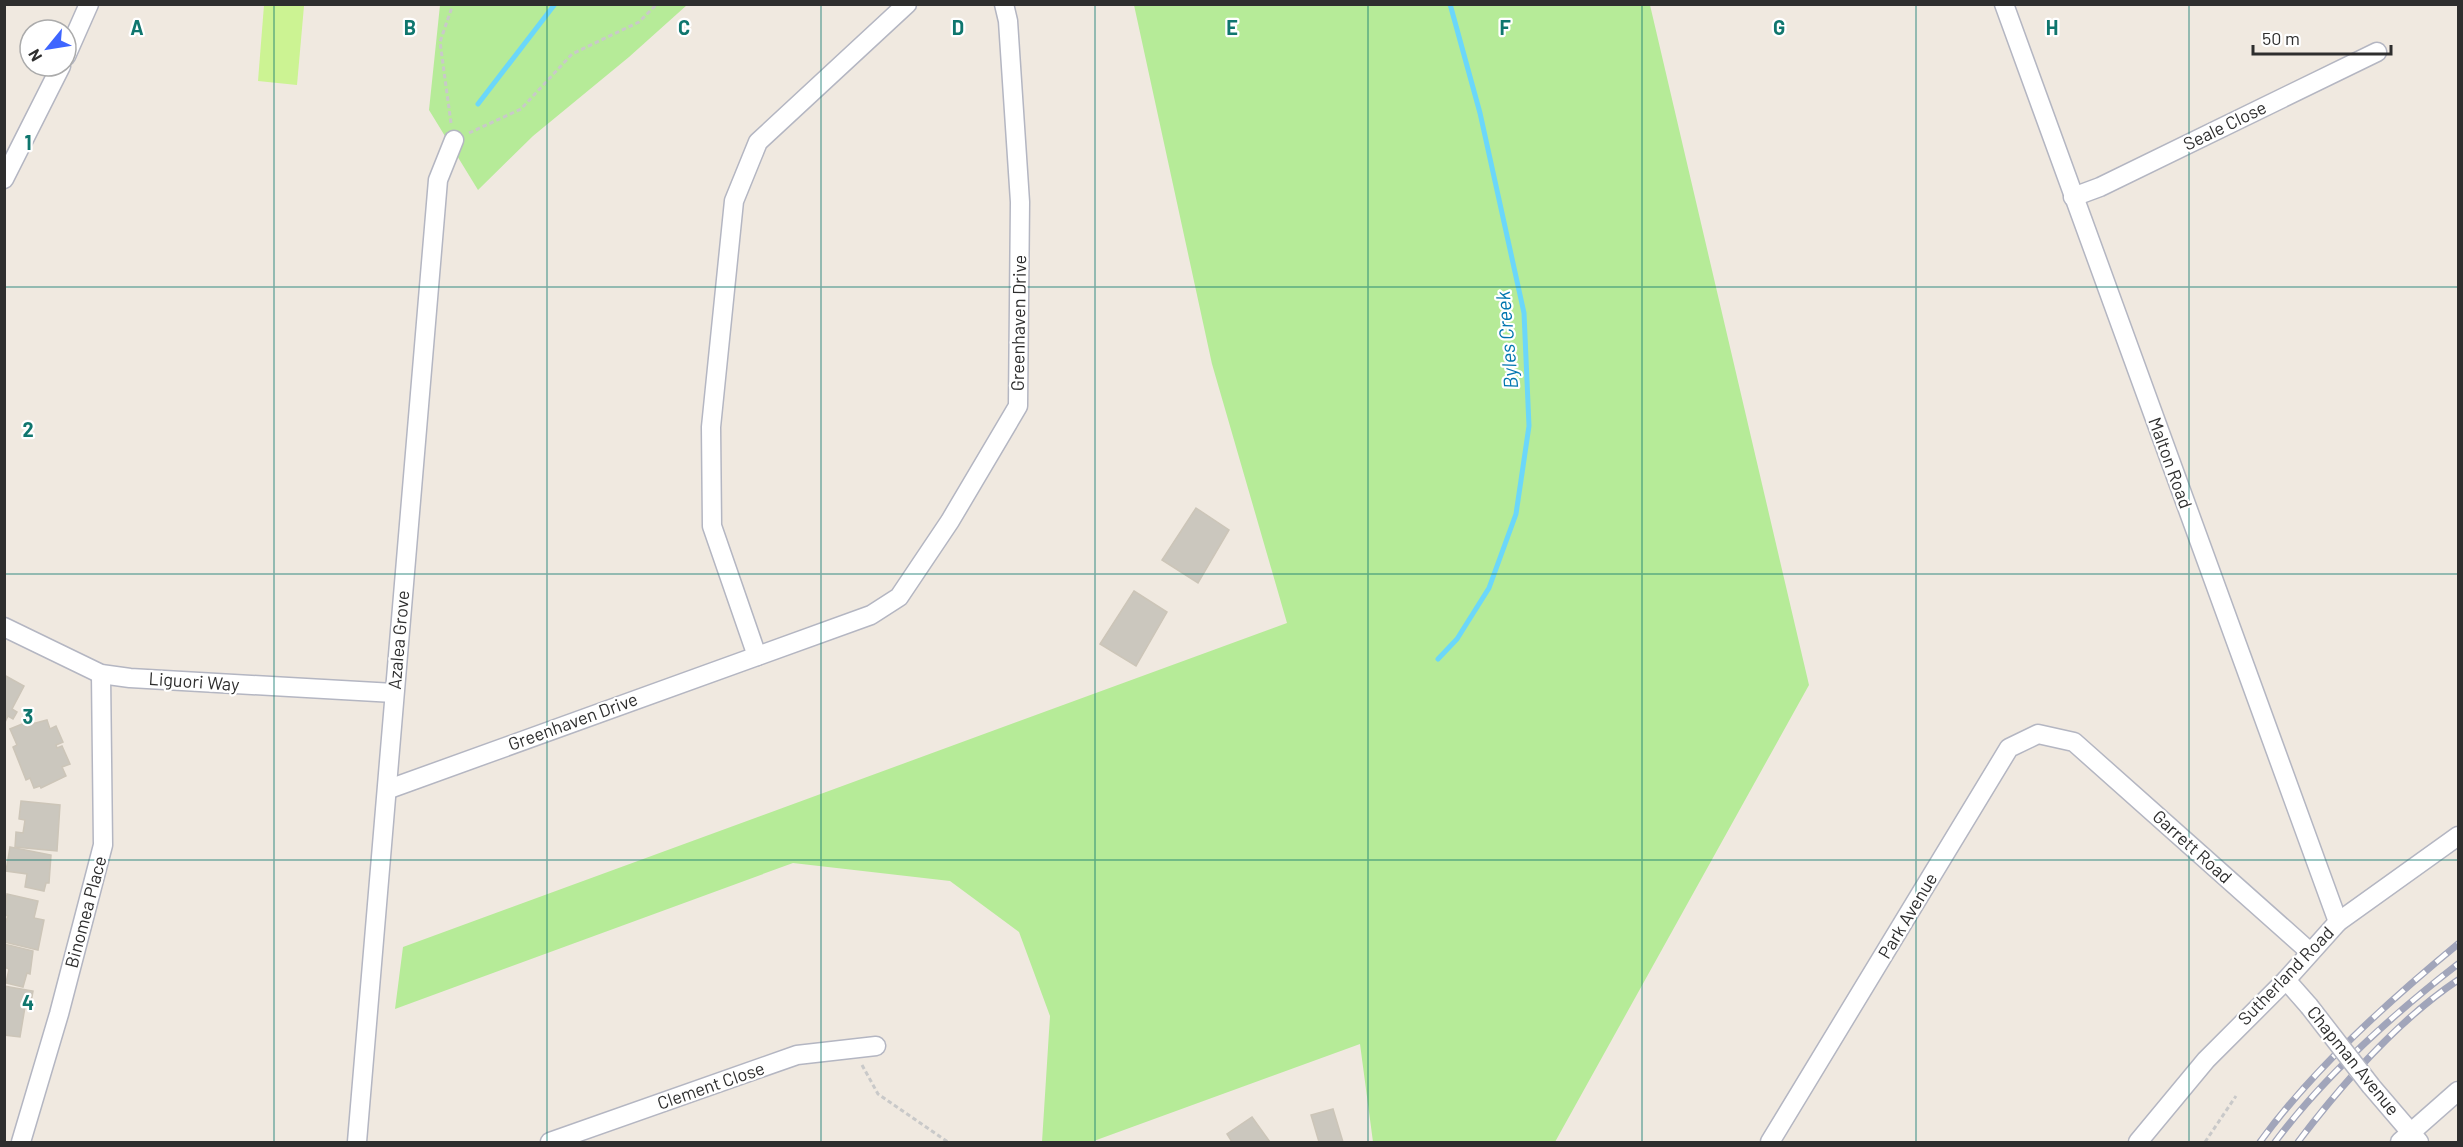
<svg xmlns="http://www.w3.org/2000/svg" width="2463" height="1147" viewBox="0 0 2463 1147" font-family="Barlow,sans-serif">
	<style>
		.green { fill: #b6eb98 }
		.pitch { fill: #ccf393 }
		.lines { fill: none; stroke-linecap: round; stroke-linejoin: round }
		.stream { stroke: #6bd7fa; stroke-width: 5 }
		.building { fill: #cbc7be; stroke: #ccc5b8; stroke-width: 1.5 }
		.minor-casing { stroke: #b4b6c2; stroke-width: 21 }
		.path { stroke: #c9c9c9; stroke-width: 3; stroke-dasharray: 4.5 3; stroke-linecap: butt }
		.minor { stroke: #fff; stroke-width: 18 }
		.rail-casing { stroke: #a1a5ba; stroke-width: 7 }
		.rail { stroke: #fff; stroke-width: 4.5; stroke-dasharray: 14; stroke-linecap: butt }
		.minor-bridge-casing { stroke: #b4b6c2; stroke-width: 21; stroke-linecap: butt }
		.minor-bridge { stroke: #fff; stroke-width: 18 }
		.grid { fill: none; stroke: #0f766e; stroke-width: 1.5; stroke-opacity: 0.55 }
		.labels { text-anchor: middle; stroke-width: 4.5; stroke-linejoin: round; paint-order: stroke }
		.street-label { font-size: 18px; fill: #2e2e2e; stroke: #fff }
		.water-label { font-size: 20px; font-style: italic; fill: #0176af; stroke: #fff }
		.grid-label { font-size: 20px; text-anchor: middle; font-weight: bold; fill: #0f766e; stroke: #fff; stroke-width: 4.5; stroke-linejoin: round; paint-order: stroke }
	</style>
	<rect width="100%" height="100%" fill="#f0e9e0"/>
	<g class="green">
		<path d="M 440,5 L 687,5 L 629,57 L 533,136 L 478,190 L 429,110 Z"/>
		<path d="M 1134,5 L 1650,5 L 1809,685 L 1555,1142 L 1373,1142 L 1360,1044 L 1091,1142 L 1042,1142 L 1050,1016 L 1019,932 L 950,881 L 793,863 L 395,1009 L 403,947 L 1287,623 L 1212,364 Z"/>
	</g>
	<path class="pitch" d="M 289,4 L 304,6 L 297,85 L 258,81 L 264,5 Z"/>
	<g class="lines">
		<g class="stream">
			<path d="M 478,104 L 555,4"/>
			<path d="M 1438,659 L 1457,639 L 1489,588 L 1516,514 L 1529,426 L 1524,313 L 1480,113 L 1450,4"/>
		</g>
	</g>
	<g class="building">
		<path d="M 1196,508 L 1229,530 L 1198,583 L 1162,560 Z"/>
		<path d="M 1134,591 L 1167,612 L 1136,666 L 1100,644 Z"/>
		<path d="M 4,675 L 24,686 L 12,709 L 17,712 L 13,719 L 8,716 L 6,720 Z"/>
		<path d="M 47,720 L 50,729 L 56,726 L 63,742 L 56,745 L 57,748 L 62,746 L 70,764 L 62,767 L 66,776 L 41,788 L 40,786 L 34,788 L 30,778 L 26,780 L 13,747 L 17,745 L 10,729 L 27,722 L 28,725 Z"/>
		<path d="M 21,801 L 60,805 L 57,851 L 15,847 L 16,832 L 23,833 L 25,820 L 19,819 Z"/>
		<path d="M 10,847 L 51,855 L 49,883 L 46,883 L 44,891 L 25,887 L 27,874 L 6,871 Z"/>
		<path d="M 7,894 L 38,901 L 34,918 L 44,920 L 38,950 L 4,942 L 4,926 L 8,916 L 4,915 Z"/>
		<path d="M 4,944 L 33,951 L 30,974 L 27,973 L 23,987 L 6,983 L 9,969 L 4,967 Z"/>
		<path d="M 4,986 L 33,991 L 30,1008 L 25,1007 L 20,1037 L 4,1035 Z"/>
		<path d="M 1333,1109 L 1343,1142 L 1319,1142 L 1311,1115 Z"/>
		<path d="M 1252,1117 L 1270,1142 L 1232,1142 L 1227,1134 Z"/>
	</g>
	<g class="lines">
		<g class="minor-casing">
			<g id="minor">
				<path d="M 2004,4 L 2338,922"/>
				<path d="M 66,56 L 89,4"/>
				<path d="M 4,179 L 61,66"/>
				<path d="M 2073,197 L 2100,187 L 2377,52"/>
				<path d="M 4,627 L 101,674 L 130,678 L 394,693"/>
				<path d="M 757,656 L 712,526 L 711,427 L 734,201 L 758,142 L 907,4"/>
				<path d="M 389,789 L 871,615 L 899,597 L 950,521 L 1018,406 L 1020,202 L 1008,21 L 1004,4"/>
				<path d="M 2286,980 L 2309,1006"/>
				<path d="M 2371,1086 L 2419,1142"/>
				<path d="M 21,1142 L 59,1014 L 103,845 L 101,674"/>
				<path d="M 357,1142 C 386,822 411,501 438,180 L 454,140"/>
				<path d="M 550,1142 L 797,1055 L 876,1046"/>
				<path d="M 1770,1142 L 2009,748 L 2038,734 L 2074,742 L 2310,952"/>
				<path d="M 2138,1142 L 2206,1060 L 2286,980 L 2338,922 L 2458,836"/>
				<path d="M 2400,1142 L 2458,1091"/>
			</g>
		</g>
		<g class="path">
			<path d="M 451,123 L 440,42 L 453,4"/>
			<path d="M 469,133 L 521,109 L 572,54 L 639,22 L 657,4"/>
			<path d="M 862,1065 L 878,1094 L 948,1142"/>
			<path d="M 2205,1142 L 2236,1096"/>
		</g>
		<use href="#minor" class="minor"/>
		<g class="rail-casing">
			<g id="rail">
				<path d="M 2260,1142 C 2313,1069 2389,1001 2458,944"/>
				<path d="M 2275,1142 C 2326,1074 2391,1016 2458,964"/>
				<path d="M 2298,1142 C 2342,1084 2397,1021 2458,980"/>
			</g>
		</g>
		<use href="#rail" class="rail"/>
		<g class="minor-bridge-casing">
			<path id="minor-bridge" d="M 2309,1006 L 2371,1086"/>
		</g>
		<use href="#minor-bridge" class="minor-bridge"/>
	</g>
	<path class="grid" d="M 274,4 L 274,1142M 547,4 L 547,1142M 821,4 L 821,1142M 1095,4 L 1095,1142M 1368,4 L 1368,1142M 1642,4 L 1642,1142M 1916,4 L 1916,1142M 2189,4 L 2189,1142M 4,287 L 2458,287M 4,574 L 2458,574M 4,860 L 2458,860"/>
	<g class="labels">
		<g class="street-label">
			<text transform="translate(2225 126) rotate(-26)" y="6">Seale Close</text>
			<text transform="translate(1019 323) rotate(-89)" y="6">Greenhaven Drive</text>
			<text transform="translate(2170 463) rotate(70)" y="6">Malton Road</text>
			<text transform="translate(399 640) rotate(-85)" y="6">Azalea Grove</text>
			<text transform="translate(194 682) rotate(4)" y="6">Liguori Way</text>
			<text transform="translate(573 722) rotate(-20)" y="6">Greenhaven Drive</text>
			<text transform="translate(2192 847) rotate(42)" y="6">Garrett Road</text>
			<text transform="translate(86 912) rotate(-75)" y="6">Binomea Place</text>
			<text transform="translate(1908 916) rotate(-59)" y="6">Park Avenue</text>
			<text transform="translate(2286 976) rotate(-46)" y="6">Sutherland Road</text>
			<text transform="translate(2353 1061) rotate(51)" y="6">Chapman Avenue</text>
			<text transform="translate(711 1086) rotate(-19)" y="6">Clement Close</text>
		</g>
		<g class="water-label">
			<text transform="translate(1507 340) rotate(-95)" y="7">Byles Creek</text>
		</g>
	</g>
	<g class="grid-label">
		<text x="137" y="35">A</text>
		<text x="410" y="35">B</text>
		<text x="684" y="35">C</text>
		<text x="958" y="35">D</text>
		<text x="1232" y="35">E</text>
		<text x="1505" y="35">F</text>
		<text x="1779" y="35">G</text>
		<text x="2052" y="35">H</text>
		<text x="28" y="150">1</text>
		<text x="28" y="437">2</text>
		<text x="28" y="724">3</text>
		<text x="28" y="1010">4</text>
	</g>
	<rect width="2463" height="1147" fill="none" stroke="#2e2e2e" stroke-width="12"/>
	<g transform="translate(48 48) rotate(240)"><circle r="28" fill="#ffffff" stroke="#ababab" stroke-width="1.5"/>
	<path d="M0-4.5L10 22L0 15L-10 22Z" fill="#3e65ff"/>
	<text y="-9" font-size="16" font-weight="bold" text-anchor="middle" fill="#2e2e2e">N</text>
	</g>
	<path d="M2253 45v9h138v-9" fill="none" stroke="#2e2e2e" stroke-width="3"/>
	<text x="2262" y="45" font-size="18" fill="#2e2e2e" stroke="#ffffff" stroke-width="4.5" paint-order="stroke">50 m</text>
</svg>
